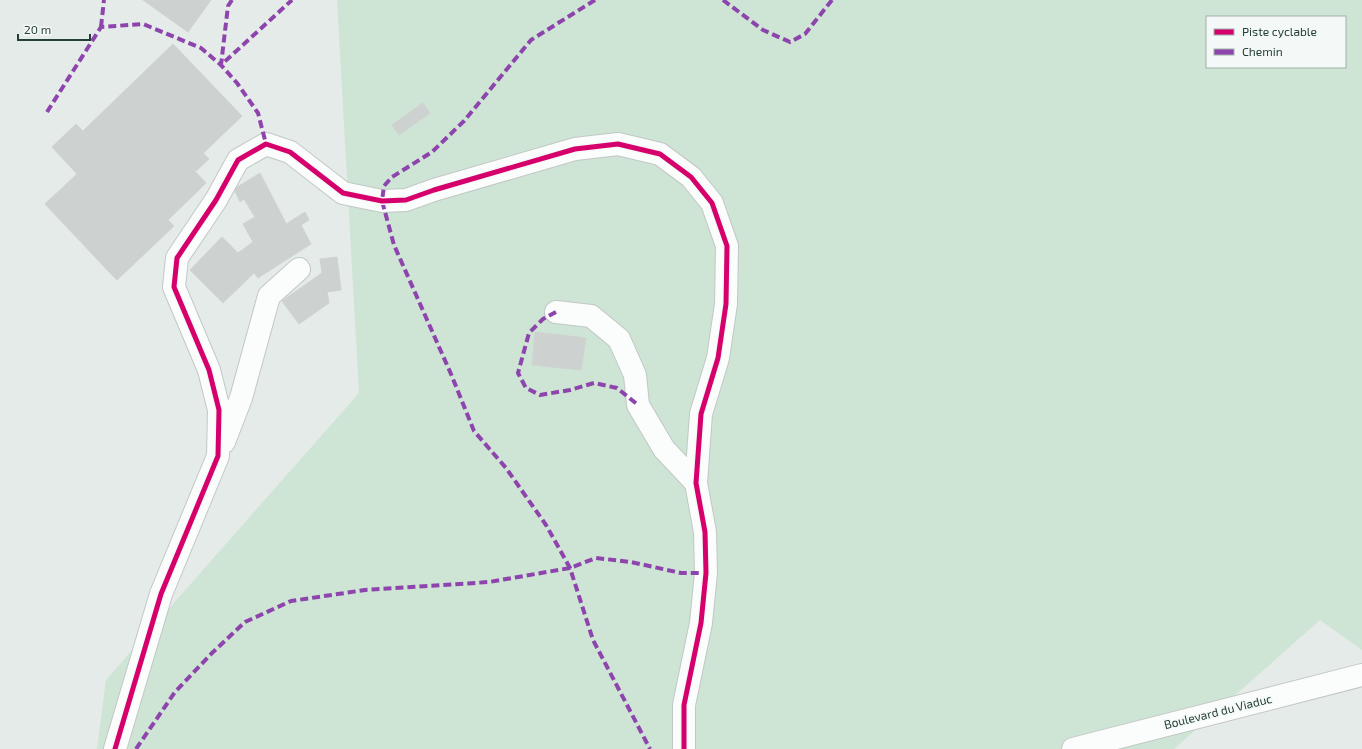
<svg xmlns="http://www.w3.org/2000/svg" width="1362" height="749" viewBox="0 0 1362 749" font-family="'Exo 2',sans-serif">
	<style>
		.green { fill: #cee4d5; fill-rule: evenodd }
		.building { fill: #cdd2d0; stroke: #ced4d1 }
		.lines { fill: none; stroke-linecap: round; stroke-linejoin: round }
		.minor-casing { stroke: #c2c8c5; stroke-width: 24 }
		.minor { stroke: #fbfcfc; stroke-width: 22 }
		.quiet { stroke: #8e44ad; stroke-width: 4; stroke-dasharray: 8 4; stroke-linecap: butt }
		.cycleway-casing { stroke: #f4f9f7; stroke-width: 8 }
		.cycleway { stroke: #d6006c; stroke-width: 5 }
		.labels { text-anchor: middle; stroke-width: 3; stroke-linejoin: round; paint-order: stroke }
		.street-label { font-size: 12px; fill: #233f37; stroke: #f4f9f7 }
	</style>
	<rect width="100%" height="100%" fill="#e5ebe8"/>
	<path class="green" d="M 337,0 L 1362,0 L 1362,650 L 1320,620 L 1174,749 L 97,749 L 106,680 L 359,393 ZM 1207,17 L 1345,17 L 1345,67 L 1207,67 Z"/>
	<g class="building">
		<path d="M 143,0 L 211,0 L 188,32 Z"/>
		<path d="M 173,44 L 242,116 L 190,166 L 206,183 L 168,220 L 83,131 Z"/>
		<path d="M 423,103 L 430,113 L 399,135 L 392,125 Z"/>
		<path d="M 76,124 L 167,219 L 142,244 L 52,147 Z"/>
		<path d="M 203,153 L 209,159 L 196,171 L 190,166 Z"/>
		<path d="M 260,173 L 291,233 L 302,227 L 311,244 L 258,278 L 254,273 L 223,303 L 190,270 L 222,237 L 243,258 L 259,247 L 253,242 L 243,224 L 255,217 L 244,199 L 240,202 L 234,189 Z"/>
		<path d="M 77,174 L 142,244 L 111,274 L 45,204 Z"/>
		<path d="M 305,212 L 309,220 L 301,225 L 302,227 L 291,233 L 286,224 Z"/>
		<path d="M 167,219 L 174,226 L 117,280 L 111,274 Z"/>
		<path d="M 253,242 L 259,247 L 243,258 L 238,253 Z"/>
		<path d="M 337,257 L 341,290 L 327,292 L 329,303 L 299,324 L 282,301 L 322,273 L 320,259 Z"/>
		<path d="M 535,332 L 586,338 L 581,370 L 532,365 Z"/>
	</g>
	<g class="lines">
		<g class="minor-casing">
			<g id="minor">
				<path d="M 556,312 L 591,316 L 619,339 L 635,375 L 638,405 L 664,449 L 696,483"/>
				<path d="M 224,442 L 241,398 L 269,296 L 299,269"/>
				<path d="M 115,749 L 161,594 L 218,456 L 219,410 L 209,370 L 174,287 L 177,258 L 216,200 L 238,160 L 266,144 L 290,152 L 343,193 L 382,201 L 406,200 L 434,190 L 575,149 L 618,144 L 660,154 L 691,177 L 712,203 L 727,246 L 726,304 L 718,358 L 701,414 L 696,483 L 705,532 L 706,573 L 701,623 L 684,705 L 684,749"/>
				<path d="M 1073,749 L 1362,675"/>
			</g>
		</g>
		<use href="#minor" class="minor"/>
		<g class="quiet">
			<path d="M 232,0 L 228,6 L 221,65 L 292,0"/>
			<path d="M 595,0 L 531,40 L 464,121 L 432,152 L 392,177 L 384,186 L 382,201 L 394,245 L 451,374 L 474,431 L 506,468 L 546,525 L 570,568 L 593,640 L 650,749"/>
			<path d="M 723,0 L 763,30 L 790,42 L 805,34 L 832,0"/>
			<path d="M 101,27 L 104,0"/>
			<path d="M 47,112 L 101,27 L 143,24 L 201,48 L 221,65 L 237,83 L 258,113 L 266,144"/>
			<path d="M 556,312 L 543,319 L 529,333 L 518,373 L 526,388 L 540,395 L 570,390 L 594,383 L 617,388 L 638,405"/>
			<path d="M 136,749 L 175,692 L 212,653 L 245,622 L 291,601 L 365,590 L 489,582 L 570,568 L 596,558 L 631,562 L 681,573 L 706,573"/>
		</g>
		<g class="cycleway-casing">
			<path id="cycleway" d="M 115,749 L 161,594 L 218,456 L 219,410 L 209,370 L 174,287 L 177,258 L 216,200 L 238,160 L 266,144 L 290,152 L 343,193 L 382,201 L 406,200 L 434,190 L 575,149 L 618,144 L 660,154 L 691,177 L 712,203 L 727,246 L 726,304 L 718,358 L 701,414 L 696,483 L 705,532 L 706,573 L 701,623 L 684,705 L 684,749"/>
		</g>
		<use href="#cycleway" class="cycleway"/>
	</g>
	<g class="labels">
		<g class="street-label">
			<text transform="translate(1218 712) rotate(-14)" y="4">Boulevard du Viaduc</text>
		</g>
	</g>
	<rect x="1206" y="16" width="140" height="52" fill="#f4f9f7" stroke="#a0afaa"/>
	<rect x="1214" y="29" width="20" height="6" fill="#d6006c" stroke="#a0afaa"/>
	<text x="1242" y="36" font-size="12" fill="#233f37">Piste cyclable</text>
	<rect x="1214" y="49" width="20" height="6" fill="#8e44ad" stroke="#a0afaa"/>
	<text x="1242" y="56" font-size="12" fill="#233f37">Chemin</text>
	<path d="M18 34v6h72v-6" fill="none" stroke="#233f37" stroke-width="2"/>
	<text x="24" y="34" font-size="12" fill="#233f37" stroke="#f4f9f7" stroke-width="3" paint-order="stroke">20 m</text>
</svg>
